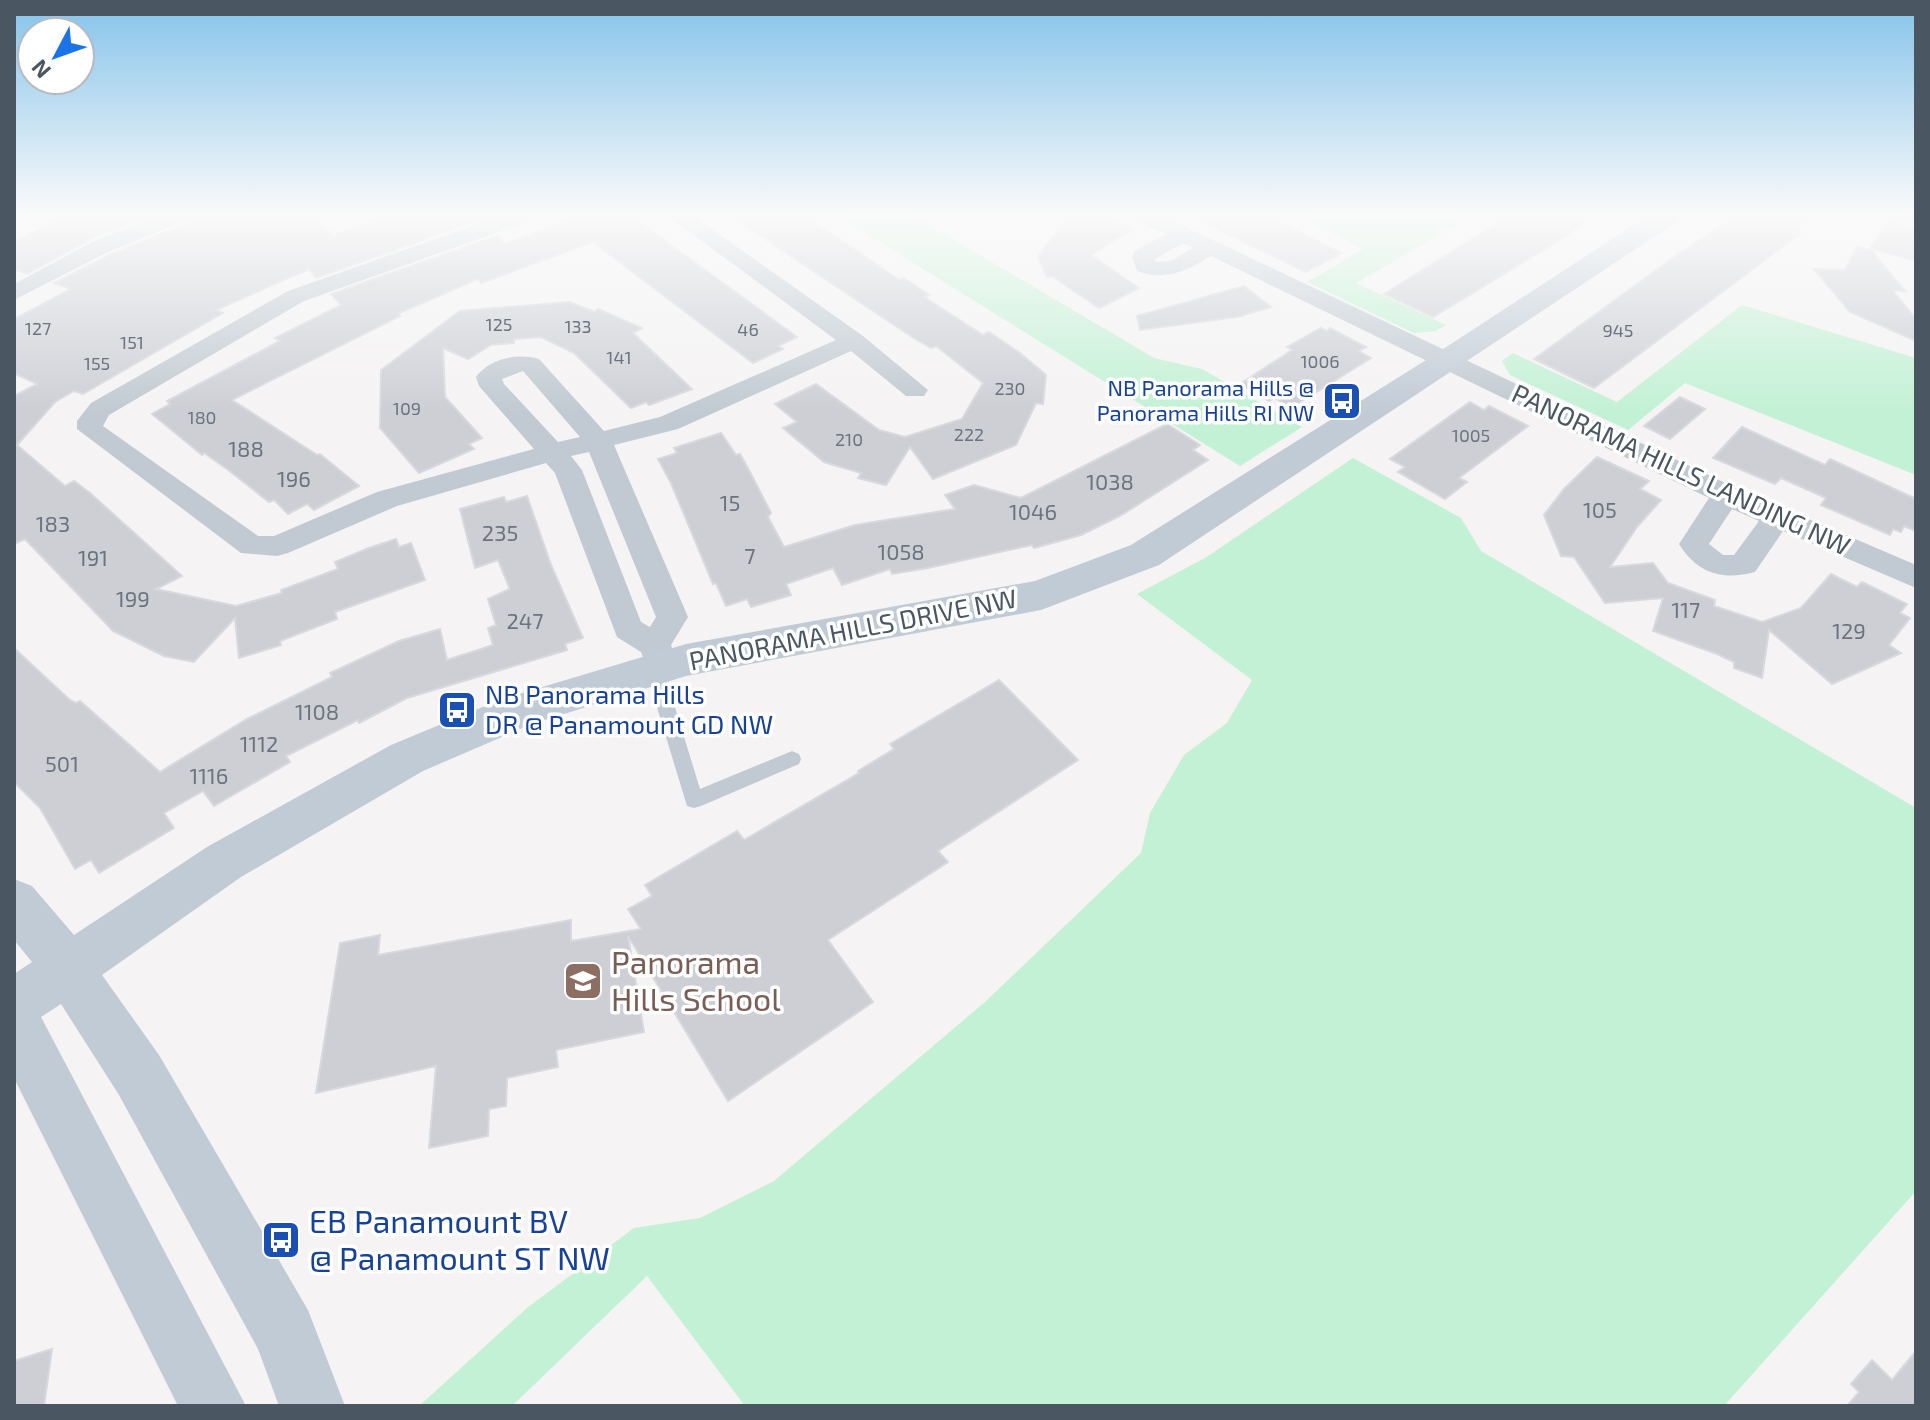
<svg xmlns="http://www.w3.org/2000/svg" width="1930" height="1420" viewBox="0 0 1930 1420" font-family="'Exo 2',sans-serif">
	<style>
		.green { fill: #c3f1d5 }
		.building { fill: #cdcfd5; stroke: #d7d9de; stroke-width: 2 }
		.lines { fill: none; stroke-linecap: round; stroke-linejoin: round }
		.lane { fill: #c1cad2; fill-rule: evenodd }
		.street { fill: #c1cad2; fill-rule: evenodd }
		.secondary { fill: #c1cbd6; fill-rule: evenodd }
		.labels { text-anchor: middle; stroke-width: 7; stroke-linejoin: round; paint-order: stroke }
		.far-number-label { font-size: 18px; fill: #6b747e }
		.far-transit-label { font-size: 22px; fill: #164399; stroke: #fff; text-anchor: end }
		.number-label { font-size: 22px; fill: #6b747e }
		.street-label { font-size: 26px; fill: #4a5661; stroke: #fff }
		.transit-label { font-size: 26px; fill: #164399; stroke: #fff; text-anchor: start }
		.near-education-label { font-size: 32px; fill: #785e54; stroke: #fff; text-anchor: start }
		.near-transit-label { font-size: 32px; fill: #164399; stroke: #fff; text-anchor: start }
	</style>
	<rect width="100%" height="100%" fill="#f5f3f3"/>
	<g class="green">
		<path d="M 833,213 L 909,213 L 1154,358 L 1202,369 L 1302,427 L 1240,466 Z"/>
		<path d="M 1292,213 L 1477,213 L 1356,283 L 1446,325 L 1436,331 L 1414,333 L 1307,282 L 1363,249 Z"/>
		<path d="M 1742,305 L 1916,358 L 1916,475 L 1685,383 L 1628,430 L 1510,375 L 1502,361 L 1513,353 L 1617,402 Z"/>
		<path d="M 1353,458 L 1461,518 L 1481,551 L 1916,808 L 1916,1191 L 1724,1406 L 745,1406 L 647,1276 L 512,1406 L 419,1406 L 527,1308 L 634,1228 L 700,1218 L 774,1181 L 985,1002 L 1141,853 L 1150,813 L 1184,755 L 1227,723 L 1252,680 L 1137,594 L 1205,558 Z"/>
	</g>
	<g class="building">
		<path d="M 75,213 L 157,213 L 93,238 L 27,274 L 14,269 L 14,241 Z"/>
		<path d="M 198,213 L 311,213 L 333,235 L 399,213 L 476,213 L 482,219 L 316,278 L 309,269 L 216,310 L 223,313 L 83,394 L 74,391 L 55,402 L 17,445 L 65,486 L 74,481 L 90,493 L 182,576 L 156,589 L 236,606 L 282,593 L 281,590 L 338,569 L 335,562 L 369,548 L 396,539 L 399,547 L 411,543 L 425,580 L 335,612 L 337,619 L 280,641 L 281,645 L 239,658 L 235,618 L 194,662 L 164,656 L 113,631 L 25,539 L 14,544 L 14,396 L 37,384 L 14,373 L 14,319 L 71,289 L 54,283 L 111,254 L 193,221 Z"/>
		<path d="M 590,213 L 627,213 L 797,337 L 778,346 L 783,349 L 753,363 L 593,242 L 481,283 L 478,279 L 399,313 L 400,316 L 232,400 L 317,455 L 320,454 L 359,486 L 314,510 L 307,504 L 288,514 L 274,500 L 269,502 L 227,469 L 204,453 L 202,455 L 152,414 L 170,404 L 167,401 L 280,341 L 275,338 L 341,305 L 331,294 L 497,236 L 505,244 Z"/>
		<path d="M 726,213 L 801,213 L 892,275 L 900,280 L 904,278 L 929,295 L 925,297 L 932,302 L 983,335 L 989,332 L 1020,353 L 1046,375 L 1043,404 L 1036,403 L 1016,445 L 933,479 L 910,447 L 886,485 L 858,478 L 861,473 L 824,462 L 783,428 L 797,422 L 775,404 L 816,384 L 879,430 L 905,437 L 962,419 L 983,383 L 936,346 L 931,348 L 912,337 Z"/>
		<path d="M 1078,213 L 1096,213 L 1133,229 L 1091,255 L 1139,288 L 1099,308 L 1052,276 L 1047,277 L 1038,257 L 1065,221 Z"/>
		<path d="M 1183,213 L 1261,213 L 1342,253 L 1306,272 Z"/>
		<path d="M 1513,213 L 1598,213 L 1563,238 L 1433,317 L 1384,294 Z"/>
		<path d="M 1742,213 L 1818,213 L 1797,229 L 1801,233 L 1594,388 L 1534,359 L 1681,252 Z"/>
		<path d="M 1890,221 L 1916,229 L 1916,261 L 1870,248 Z"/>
		<path d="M 1857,247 L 1872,251 L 1905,291 L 1892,290 L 1916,319 L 1916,341 L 1850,312 L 1814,269 L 1845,270 Z"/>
		<path d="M 1244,286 L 1271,307 L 1237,317 L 1140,330 L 1137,316 Z"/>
		<path d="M 569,302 L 595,312 L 598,309 L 642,328 L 633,333 L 692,389 L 649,405 L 646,402 L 631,408 L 574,353 L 541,337 L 514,339 L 514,343 L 491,345 L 468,359 L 443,348 L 445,397 L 482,438 L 469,444 L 474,449 L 419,473 L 380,428 L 381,370 L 460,311 Z"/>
		<path d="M 1321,328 L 1327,331 L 1330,328 L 1366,347 L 1359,351 L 1371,358 L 1291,408 L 1275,398 L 1269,401 L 1240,384 L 1292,350 L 1287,347 Z"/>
		<path d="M 1680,397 L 1705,409 L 1670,439 L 1644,426 Z"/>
		<path d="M 1470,402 L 1484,410 L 1489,406 L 1528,426 L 1459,478 L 1467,482 L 1445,499 L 1398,472 L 1405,467 L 1390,459 Z"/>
		<path d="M 1167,424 L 1200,445 L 1193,450 L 1208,460 L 1120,516 L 1081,535 L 1034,548 L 1032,545 L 928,568 L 892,574 L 890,569 L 842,585 L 833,568 L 786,584 L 791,595 L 751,607 L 747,599 L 726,606 L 716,583 L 713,584 L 671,483 L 658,459 L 677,453 L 674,448 L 721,433 L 736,455 L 740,454 L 751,474 L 771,513 L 768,517 L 784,547 L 855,525 L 955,509 L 945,495 L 974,485 L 1021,498 Z"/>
		<path d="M 1742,427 L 1825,465 L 1830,459 L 1916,499 L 1916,531 L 1904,526 L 1901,532 L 1893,529 L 1890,535 L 1821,505 L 1826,498 L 1781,478 L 1775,484 L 1713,458 Z"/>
		<path d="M 1597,457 L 1649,481 L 1640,489 L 1661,500 L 1637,527 L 1610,567 L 1653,563 L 1668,583 L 1715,600 L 1714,606 L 1762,622 L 1801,608 L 1831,574 L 1857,587 L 1862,582 L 1907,604 L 1900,613 L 1910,618 L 1889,645 L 1901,653 L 1832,684 L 1769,630 L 1762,678 L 1734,668 L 1734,662 L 1717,654 L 1653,631 L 1663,598 L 1605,603 L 1574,557 L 1561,556 L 1544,515 L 1564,489 Z"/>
		<path d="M 527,496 L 551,565 L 583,638 L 565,644 L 567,650 L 407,698 L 359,723 L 358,720 L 286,756 L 290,762 L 214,806 L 203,791 L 164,813 L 174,828 L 99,873 L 91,860 L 75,869 L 40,808 L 14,782 L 14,648 L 70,700 L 76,703 L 80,701 L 160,772 L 247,719 L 332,677 L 330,673 L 399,641 L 440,629 L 447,660 L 493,645 L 488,628 L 496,625 L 488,599 L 510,589 L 498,560 L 475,568 L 460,509 L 504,497 L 506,502 Z"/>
		<path d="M 999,680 L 1078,760 L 938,851 L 948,862 L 828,940 L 873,1002 L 728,1101 L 628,936 L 644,1032 L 556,1050 L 558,1067 L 507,1078 L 506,1106 L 489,1109 L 488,1136 L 429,1148 L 436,1066 L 316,1093 L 340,943 L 380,935 L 378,955 L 571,920 L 571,941 L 641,929 L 628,909 L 652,896 L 645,885 L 737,831 L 744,840 L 859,773 L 858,771 L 894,749 L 890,744 Z"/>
		<path d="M 52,1349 L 44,1406 L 14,1406 L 14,1361 Z"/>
		<path d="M 1916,1351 L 1916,1406 L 1847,1406 L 1859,1392 L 1851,1384 L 1872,1360 L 1892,1380 Z"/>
	</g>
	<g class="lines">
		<path class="lane" d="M 654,661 L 663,668 L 700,789 L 792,751 L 799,754 L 801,759 L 799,764 L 701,806 L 694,808 L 687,806 L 645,668 Z"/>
		<g class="street">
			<path d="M 165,213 L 195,213 L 192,218 L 110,251 L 14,300 L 14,284 L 94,241 Z"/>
			<path d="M 509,213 L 541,213 L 538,218 L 304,301 L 109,415 L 103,426 L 258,536 L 274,536 L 377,492 L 534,449 L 479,386 L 476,377 C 490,358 517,353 539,359 L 604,431 L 660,417 L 836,340 L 664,213 L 689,213 L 863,336 L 928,390 L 924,396 L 906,396 L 851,351 L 678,429 L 614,445 L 688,617 L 671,645 L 678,666 L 674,675 L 662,679 L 650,675 L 641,652 L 617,637 L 555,473 L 546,463 L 397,506 L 288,553 L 277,556 L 241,553 L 77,429 L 77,421 L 91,403 L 288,291 ZM 523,371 L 580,437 L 558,442 L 504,384 L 502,379 ZM 589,452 L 656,617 L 650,627 L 641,622 L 582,470 L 571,456 Z"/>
			<path d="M 1128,213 L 1156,213 L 1736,488 L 1916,565 L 1916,588 L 1783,531 L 1755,572 C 1722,581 1697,573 1679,544 L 1709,498 L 1211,256 C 1186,272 1165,281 1137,271 L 1132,256 L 1135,251 L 1166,234 L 1131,218 ZM 1183,243 L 1193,248 L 1170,261 L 1156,262 L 1155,259 ZM 1732,509 L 1759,521 L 1734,555 L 1723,555 L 1709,544 Z"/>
			<path d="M 1887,213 L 1916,213 L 1916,225 L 1890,218 Z"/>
		</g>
		<path class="secondary" d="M 1652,213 L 1685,213 L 1681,219 L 1159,565 L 1041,610 L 686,676 L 532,724 L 423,771 L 241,877 L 102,975 L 159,1055 L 308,1310 L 345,1406 L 279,1406 L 258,1349 L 119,1095 L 61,1004 L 41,1017 L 246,1406 L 178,1406 L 14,1078 L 14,974 L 32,962 L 14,940 L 14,879 L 32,886 L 74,935 L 207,847 L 391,745 L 502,699 L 686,644 L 1035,581 L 1131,545 L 1434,355 Z"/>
	</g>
	<linearGradient id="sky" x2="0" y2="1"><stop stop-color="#85c3ea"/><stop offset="0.52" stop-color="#fafafa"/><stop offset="1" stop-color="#fafafa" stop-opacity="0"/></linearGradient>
	<rect width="1930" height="412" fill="url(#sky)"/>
	<defs>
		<g id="bus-square" transform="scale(2)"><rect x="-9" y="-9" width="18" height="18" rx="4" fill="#1a4fb4" stroke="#fff"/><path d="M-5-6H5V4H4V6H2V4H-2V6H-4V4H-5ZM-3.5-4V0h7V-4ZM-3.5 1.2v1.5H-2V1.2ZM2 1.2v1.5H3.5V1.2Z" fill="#fff"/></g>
		<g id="school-square" transform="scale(2)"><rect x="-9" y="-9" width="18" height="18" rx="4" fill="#8d6e63" stroke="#fff"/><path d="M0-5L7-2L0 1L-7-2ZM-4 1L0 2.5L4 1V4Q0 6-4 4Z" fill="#fff"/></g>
	</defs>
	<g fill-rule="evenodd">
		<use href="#bus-square" x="1342" y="401"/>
		<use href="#bus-square" x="457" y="710"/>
		<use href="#school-square" x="583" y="981"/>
		<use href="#bus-square" x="281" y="1240"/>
	</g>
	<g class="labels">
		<g class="far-number-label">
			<text x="499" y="331">125</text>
			<text x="578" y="333">133</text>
			<text x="38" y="335">127</text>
			<text x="748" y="336">46</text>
			<text x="1618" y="337">945</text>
			<text x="132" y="349">151</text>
			<text x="619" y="364">141</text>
			<text x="1320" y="368">1006</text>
			<text x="97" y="370">155</text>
			<text x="1010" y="395">230</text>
			<text x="407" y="415">109</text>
			<text x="202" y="424">180</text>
			<text x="969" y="441">222</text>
			<text x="1471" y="442">1005</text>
			<text x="849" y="446">210</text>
		</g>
		<g class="far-transit-label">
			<text x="1314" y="396">NB Panorama Hills @<tspan x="1314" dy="25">Panorama Hills RI NW</tspan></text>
		</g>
		<g class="number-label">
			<text x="246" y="457">188</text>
			<text x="294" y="487">196</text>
			<text x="1110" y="490">1038</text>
			<text x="730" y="511">15</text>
			<text x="1600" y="518">105</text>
			<text x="1033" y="520">1046</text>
			<text x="53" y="532">183</text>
			<text x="500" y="541">235</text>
			<text x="901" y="560">1058</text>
			<text x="750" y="564">7</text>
			<text x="93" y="566">191</text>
			<text x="133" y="607">199</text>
			<text x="1686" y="618">117</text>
			<text x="525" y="629">247</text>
			<text x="1849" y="639">129</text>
			<text x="317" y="720">1108</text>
			<text x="259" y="752">1112</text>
			<text x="62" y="772">501</text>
			<text x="209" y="784">1116</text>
		</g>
		<g class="street-label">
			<text transform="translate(1681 470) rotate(25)" y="9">PANORAMA HILLS LANDING NW</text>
			<text transform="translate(853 630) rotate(-11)" y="9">PANORAMA HILLS DRIVE NW</text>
		</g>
		<g class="transit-label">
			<text x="485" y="704">NB Panorama Hills<tspan x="485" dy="30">DR @ Panamount GD NW</tspan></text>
		</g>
		<g class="near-education-label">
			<text x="611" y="974">Panorama<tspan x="611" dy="37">Hills School</tspan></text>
		</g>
		<g class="near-transit-label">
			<text x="309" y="1233">EB Panamount BV<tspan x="309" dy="37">@ Panamount ST NW</tspan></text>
		</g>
	</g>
	<rect width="1930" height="1420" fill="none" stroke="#4a5661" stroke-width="32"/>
	<g transform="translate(56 56) rotate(229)"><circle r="38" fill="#ffffff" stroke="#b7bbc0" stroke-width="2"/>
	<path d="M0-6L14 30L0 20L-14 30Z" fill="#1a73e8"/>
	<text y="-12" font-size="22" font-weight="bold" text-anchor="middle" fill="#4a5661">N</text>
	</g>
</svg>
